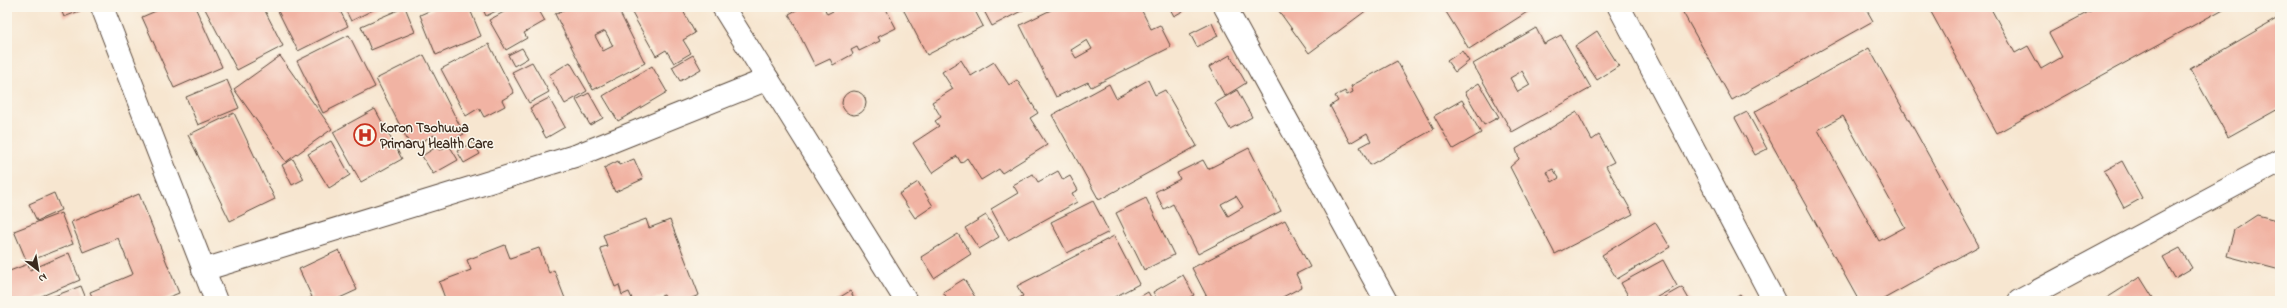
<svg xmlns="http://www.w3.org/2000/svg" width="2287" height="308" viewBox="0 0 2287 308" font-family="'Indie Flower',sans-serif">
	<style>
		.building { fill: #f1b3a3; fill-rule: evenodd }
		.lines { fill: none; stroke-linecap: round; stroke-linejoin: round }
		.street-casing { stroke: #574639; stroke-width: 24 }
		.street { stroke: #fff; stroke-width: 22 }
		.labels { text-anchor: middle; stroke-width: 3; stroke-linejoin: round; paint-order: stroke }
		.poi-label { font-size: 14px; font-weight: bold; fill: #3b2a1e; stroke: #fbf7ec; text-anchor: start }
	</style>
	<rect width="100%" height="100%" fill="#fbf7ec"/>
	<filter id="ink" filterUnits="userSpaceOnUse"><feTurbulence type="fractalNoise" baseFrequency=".025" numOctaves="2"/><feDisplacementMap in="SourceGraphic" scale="8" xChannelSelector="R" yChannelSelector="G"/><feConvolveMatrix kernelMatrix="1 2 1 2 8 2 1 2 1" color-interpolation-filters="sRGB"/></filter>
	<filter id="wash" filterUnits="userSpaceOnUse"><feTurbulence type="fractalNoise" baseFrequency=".012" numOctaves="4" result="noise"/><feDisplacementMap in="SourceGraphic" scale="16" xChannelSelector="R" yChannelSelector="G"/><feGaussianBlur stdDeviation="0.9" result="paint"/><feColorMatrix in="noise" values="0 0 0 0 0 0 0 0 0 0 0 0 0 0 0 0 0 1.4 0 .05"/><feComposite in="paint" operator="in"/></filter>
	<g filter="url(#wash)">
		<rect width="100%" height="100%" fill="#f7e6d0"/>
		<g id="blocks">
			<g class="building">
				<path d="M 60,7 L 90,7 L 64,17 Z"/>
				<path d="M 165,7 L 195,7 L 222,67 L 174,88 L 142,17 Z"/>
				<path d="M 204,7 L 263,7 L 283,46 L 237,70 Z"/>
				<path d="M 276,7 L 338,7 L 348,26 L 298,51 Z"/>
				<path d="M 344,7 L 379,7 L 351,21 Z"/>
				<path d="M 405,7 L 415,32 L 371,50 L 361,26 Z"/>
				<path d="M 438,7 L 469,7 L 481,36 L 436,55 L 420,15 Z"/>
				<path d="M 482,7 L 504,7 L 486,16 Z"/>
				<path d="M 513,7 L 537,7 L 545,21 L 524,33 L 527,38 L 506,50 L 489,20 Z"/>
				<path d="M 569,7 L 617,7 L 645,63 L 593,90 L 555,14 ZM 605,31 L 613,46 L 603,51 L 595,36 Z"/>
				<path d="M 643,7 L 681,7 L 695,33 L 683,40 L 691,53 L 674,63 L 666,50 L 656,56 L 632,13 Z"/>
				<path d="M 802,7 L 824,7 L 827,14 L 841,7 L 885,7 L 896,28 L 878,37 L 880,41 L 859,51 L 857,47 L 851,50 L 853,54 L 833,65 L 830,59 L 815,66 L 789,14 Z"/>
				<path d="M 902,7 L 973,7 L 983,26 L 927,55 Z"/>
				<path d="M 982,7 L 1024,7 L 1025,9 L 992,26 Z"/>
				<path d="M 1057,7 L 1140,7 L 1151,29 L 1160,25 L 1171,47 L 1091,87 L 1088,82 L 1056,97 L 1020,25 ZM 1087,40 L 1092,49 L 1076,58 L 1071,50 Z"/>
				<path d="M 1169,7 L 1190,7 L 1174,16 Z"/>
				<path d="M 1276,7 L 1371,7 L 1309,53 Z"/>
				<path d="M 1443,7 L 1535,7 L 1469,49 Z"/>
				<path d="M 1685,7 L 1865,7 L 1873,21 L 1732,100 L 1681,9 Z"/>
				<path d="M 1940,7 L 1990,7 L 2015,53 L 2028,46 L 2041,69 L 2062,57 L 2049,33 L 2098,7 L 2227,7 L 1997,133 L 1931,12 Z"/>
				<path d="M 2278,18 L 2280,108 L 2228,137 L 2190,69 Z"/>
				<path d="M 1212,23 L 1218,36 L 1197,47 L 1190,34 Z"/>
				<path d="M 1536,28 L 1544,44 L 1561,35 L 1591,88 L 1512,132 L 1473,64 ZM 1522,71 L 1530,85 L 1518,92 L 1510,78 Z"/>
				<path d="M 1597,31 L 1619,66 L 1597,80 L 1575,46 Z"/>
				<path d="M 349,35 L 375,87 L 323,113 L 297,61 Z"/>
				<path d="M 489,44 L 514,93 L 502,100 L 505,106 L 484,117 L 479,108 L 466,116 L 441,69 Z"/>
				<path d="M 522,48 L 528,58 L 514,66 L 508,55 Z"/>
				<path d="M 1869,48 L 1979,246 L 1880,301 L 1859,301 L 1754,112 ZM 1843,116 L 1905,227 L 1879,241 L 1818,130 Z"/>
				<path d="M 1462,51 L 1469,61 L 1455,72 L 1447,61 Z"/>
				<path d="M 424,55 L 464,134 L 440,146 L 434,135 L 411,147 L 376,79 Z"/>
				<path d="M 693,55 L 701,69 L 680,81 L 672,67 Z"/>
				<path d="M 1230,55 L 1246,83 L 1225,96 L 1209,67 Z"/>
				<path d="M 280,56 L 332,129 L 286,162 L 234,89 Z"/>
				<path d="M 961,60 L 971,76 L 994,62 L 1009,85 L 1017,80 L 1038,113 L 1030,118 L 1047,145 L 1002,173 L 999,169 L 981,180 L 967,158 L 961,163 L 957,156 L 932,173 L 913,143 L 939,126 L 935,121 L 941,117 L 932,102 L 953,89 L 942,72 Z"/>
				<path d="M 1397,61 L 1434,129 L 1370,165 L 1360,147 L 1371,141 L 1367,133 L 1350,143 L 1330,106 L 1338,101 L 1335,96 L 1345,91 L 1347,95 L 1353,92 L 1351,86 Z"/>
				<path d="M 532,62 L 549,92 L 529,103 L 512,72 Z"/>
				<path d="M 570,62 L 587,91 L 565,104 L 549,75 Z"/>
				<path d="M 652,66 L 667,92 L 618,121 L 603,96 Z"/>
				<path d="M 227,80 L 239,108 L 198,125 L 186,97 Z"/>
				<path d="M 1148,80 L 1155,95 L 1165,90 L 1197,146 L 1099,200 L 1052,115 L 1109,84 L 1116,98 Z"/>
				<path d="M 1479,83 L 1499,117 L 1484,125 L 1465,92 Z"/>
				<path d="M 1237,90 L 1252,117 L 1230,129 L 1215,103 Z"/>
				<circle cx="854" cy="103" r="12"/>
				<path d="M 589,93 L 603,118 L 590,125 L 576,100 Z"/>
				<path d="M 549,98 L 565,127 L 546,138 L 530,108 Z"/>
				<path d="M 1462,100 L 1481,133 L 1453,149 L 1434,116 Z"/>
				<path d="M 375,109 L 402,159 L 361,182 L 333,132 Z"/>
				<path d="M 1577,112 L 1592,140 L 1599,135 L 1614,162 L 1606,166 L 1633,214 L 1555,254 L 1510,167 L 1519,159 L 1516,149 ZM 1553,169 L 1559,178 L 1552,182 L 1547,172 Z"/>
				<path d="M 1747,112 L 1767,149 L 1755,155 L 1735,118 Z"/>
				<path d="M 234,113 L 275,199 L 230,221 L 188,135 Z"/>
				<path d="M 331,141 L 350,175 L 329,188 L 308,154 Z"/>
				<path d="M 473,142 L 480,154 L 464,163 L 457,151 Z"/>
				<path d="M 449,145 L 458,160 L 433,174 L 422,156 L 438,146 L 440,150 Z"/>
				<path d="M 1249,148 L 1281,211 L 1198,254 L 1173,204 L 1164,209 L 1155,192 L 1180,179 L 1177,173 L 1203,160 L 1208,169 ZM 1236,196 L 1243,207 L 1228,216 L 1221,204 Z"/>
				<path d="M 293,159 L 304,179 L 292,185 L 282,165 Z"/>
				<path d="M 634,159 L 643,179 L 615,192 L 604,168 L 618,161 L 619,165 Z"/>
				<path d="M 2122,161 L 2142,198 L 2124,208 L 2104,171 Z"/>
				<path d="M 1058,171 L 1063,180 L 1070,176 L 1078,190 L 1072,193 L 1077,202 L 1008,240 L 991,209 L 1018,193 L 1013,185 L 1033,174 L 1038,182 Z"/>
				<path d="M 918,182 L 933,206 L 915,218 L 899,194 Z"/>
				<path d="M 54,193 L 61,210 L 37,221 L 29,204 Z"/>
				<path d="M 139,194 L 179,293 L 159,301 L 94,301 L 90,292 L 133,274 L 118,238 L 83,252 L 71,222 Z"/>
				<path d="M 1146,198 L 1174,255 L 1144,270 L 1116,213 Z"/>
				<path d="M 1093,201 L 1109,232 L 1067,253 L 1051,222 Z"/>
				<path d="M 61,213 L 73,244 L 27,262 L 14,231 Z"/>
				<path d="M 986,215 L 999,237 L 979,249 L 965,228 Z"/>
				<path d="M 2257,215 L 2280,221 L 2280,270 L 2227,256 L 2234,230 Z"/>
				<path d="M 646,219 L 649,228 L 670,220 L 699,295 L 685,301 L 666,301 L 664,295 L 647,301 L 633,301 L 629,292 L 622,295 L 619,285 L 615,287 L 600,248 L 607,246 L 603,235 Z"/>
				<path d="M 1285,220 L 1310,267 L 1296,274 L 1302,287 L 1275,301 L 1209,301 L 1192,268 Z"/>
				<path d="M 1655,222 L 1670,247 L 1617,279 L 1602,255 Z"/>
				<path d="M 958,234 L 971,254 L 934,278 L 921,257 Z"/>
				<path d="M 1114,236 L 1139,284 L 1107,301 L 1019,301 L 1018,299 L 1023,296 L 1017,286 Z"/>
				<path d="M 505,245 L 510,258 L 539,248 L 549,273 L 554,270 L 566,301 L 446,301 L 439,282 L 471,270 L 467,260 Z"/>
				<path d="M 2180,248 L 2192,268 L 2175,278 L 2163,257 Z"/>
				<path d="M 339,250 L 357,290 L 333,301 L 303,301 L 312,297 L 299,269 Z"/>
				<path d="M 69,253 L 80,280 L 30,301 L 7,301 L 7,272 L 28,264 L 30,270 Z"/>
				<path d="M 1663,260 L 1677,286 L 1650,301 L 1631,301 L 1621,283 Z"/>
				<path d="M 1183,275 L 1194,295 L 1190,297 L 1193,301 L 1158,301 L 1153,292 Z"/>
				<path d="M 2140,277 L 2155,301 L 2102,301 Z"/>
				<path d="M 964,279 L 975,297 L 968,301 L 949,301 L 943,292 Z"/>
				<path d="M 81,286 L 87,301 L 41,301 Z"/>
				<path d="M 1682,287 L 1690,301 L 1657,301 Z"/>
				<path d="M 850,291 L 856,301 L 838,301 L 837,299 Z"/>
				<path d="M 1148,292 L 1153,301 L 1133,301 Z"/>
				<path d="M 1740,294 L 1745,301 L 1729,301 Z"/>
			</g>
		</g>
	</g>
	<g filter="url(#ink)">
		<use href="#blocks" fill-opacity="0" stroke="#574639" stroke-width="1"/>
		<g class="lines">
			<g class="street-casing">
				<g id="street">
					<path d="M 102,7 L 216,301"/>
					<path d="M 723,7 L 906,301"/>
					<path d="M 1225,7 L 1386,301"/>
					<path d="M 1619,7 L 1774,301"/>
					<path d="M 203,270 L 578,155 L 768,79"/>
					<path d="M 2019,301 L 2280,161"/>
				</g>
			</g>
			<use href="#street" class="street"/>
		</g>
	</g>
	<defs>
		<g id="hospital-ring" transform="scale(1.15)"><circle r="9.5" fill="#fbf7ec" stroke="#c8321e" stroke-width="1.5"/><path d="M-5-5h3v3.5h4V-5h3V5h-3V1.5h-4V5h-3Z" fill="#c8321e"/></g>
	</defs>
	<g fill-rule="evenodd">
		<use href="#hospital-ring" x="365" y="135"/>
	</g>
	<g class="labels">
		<g class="poi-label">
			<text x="380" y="132">Koron Tsohuwa<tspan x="380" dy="16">Primary Health Care</tspan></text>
		</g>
	</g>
	<rect width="2287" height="308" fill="none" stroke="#fbf7ec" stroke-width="24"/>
	<g transform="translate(38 270) rotate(149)" stroke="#fbf7ec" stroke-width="3" paint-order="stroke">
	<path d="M0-3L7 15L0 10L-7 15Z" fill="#3b2a1e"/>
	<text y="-6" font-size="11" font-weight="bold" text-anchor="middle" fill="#3b2a1e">N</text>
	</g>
</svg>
